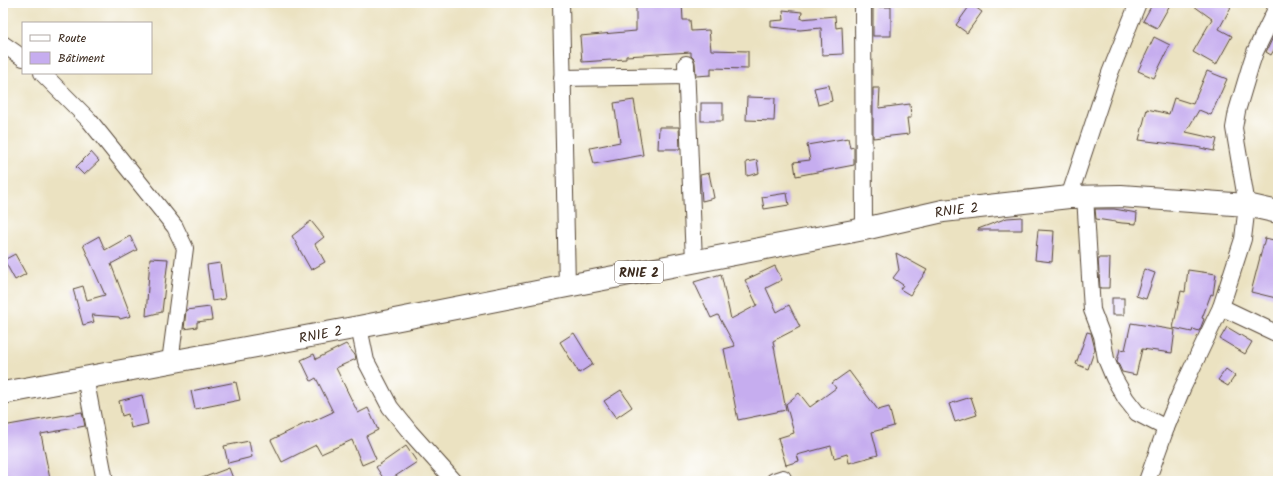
<svg xmlns="http://www.w3.org/2000/svg" width="1281" height="484" viewBox="0 0 1281 484" font-family="Kalam,sans-serif">
	<style>
		.building { fill: #c6adef }
		.lines { fill: none; stroke-linecap: round; stroke-linejoin: round }
		.minor-casing { stroke: #554636; stroke-width: 18 }
		.trunk-casing { stroke: #554636; stroke-width: 24 }
		.minor { stroke: #fff; stroke-width: 16 }
		.trunk { stroke: #fff; stroke-width: 22 }
		.labels { text-anchor: middle; stroke-width: 3; stroke-linejoin: round; paint-order: stroke }
		.shield { fill: #fff; stroke: #766a62; stroke-width: 1 }
		.shield-label { font-size: 13px; font-weight: bold; fill: #3b2a1e }
		.street-label { font-size: 14px; fill: #3b2a1e; stroke: #fff }
	</style>
	<rect width="100%" height="100%" fill="#fff"/>
	<filter id="ink" filterUnits="userSpaceOnUse"><feTurbulence type="fractalNoise" baseFrequency=".025" numOctaves="2"/><feDisplacementMap in="SourceGraphic" scale="8" xChannelSelector="R" yChannelSelector="G"/><feConvolveMatrix kernelMatrix="1 2 1 2 8 2 1 2 1" color-interpolation-filters="sRGB"/></filter>
	<filter id="wash" filterUnits="userSpaceOnUse"><feTurbulence type="fractalNoise" baseFrequency=".012" numOctaves="4" result="noise"/><feDisplacementMap in="SourceGraphic" scale="16" xChannelSelector="R" yChannelSelector="G"/><feGaussianBlur stdDeviation="0.9" result="paint"/><feColorMatrix in="noise" values="0 0 0 0 0 0 0 0 0 0 0 0 0 0 0 0 0 1.4 0 .05"/><feComposite in="paint" operator="in"/></filter>
	<g filter="url(#wash)">
		<rect width="100%" height="100%" fill="#ebe2c1"/>
		<g id="blocks">
			<g class="building">
				<path d="M 661,3 L 682,3 L 683,20 L 690,20 L 691,31 L 709,30 L 711,50 L 748,51 L 748,69 L 711,68 L 711,75 L 696,76 L 695,63 L 694,59 L 691,56 L 691,52 L 626,56 L 626,59 L 582,62 L 580,36 L 636,31 L 636,6 L 661,5 Z"/>
				<path d="M 1153,3 L 1171,3 L 1157,28 L 1143,21 Z"/>
				<path d="M 1190,3 L 1223,3 L 1231,7 L 1219,29 L 1232,36 L 1216,65 L 1193,52 L 1212,19 Z"/>
				<path d="M 971,4 L 982,12 L 967,33 L 956,25 Z"/>
				<rect x="873" y="7" width="18" height="29"/>
				<path d="M 783,10 L 802,12 L 801,19 L 835,16 L 836,28 L 842,27 L 843,54 L 822,55 L 821,28 L 800,30 L 771,27 L 771,21 L 784,20 Z"/>
				<path d="M 1278,27 L 1278,43 L 1271,55 L 1266,52 Z"/>
				<path d="M 1154,37 L 1170,45 L 1154,78 L 1138,71 Z"/>
				<path d="M 1207,71 L 1227,79 L 1211,115 L 1199,110 L 1186,132 L 1217,139 L 1214,151 L 1196,147 L 1139,140 L 1147,109 L 1169,114 L 1174,98 L 1193,104 Z"/>
				<path d="M 829,85 L 832,101 L 818,105 L 814,88 Z"/>
				<path d="M 873,88 L 880,88 L 879,108 L 910,104 L 911,118 L 907,118 L 909,134 L 873,138 Z"/>
				<path d="M 747,97 L 775,98 L 774,121 L 746,120 Z"/>
				<path d="M 634,100 L 643,155 L 594,164 L 590,148 L 620,142 L 614,103 Z"/>
				<rect x="701" y="103" width="22" height="18"/>
				<path d="M 659,127 L 679,127 L 680,149 L 658,149 Z"/>
				<path d="M 848,138 L 850,148 L 854,147 L 854,165 L 796,176 L 794,162 L 810,160 L 807,145 Z"/>
				<path d="M 91,152 L 99,161 L 84,175 L 76,167 Z"/>
				<path d="M 757,160 L 759,173 L 747,176 L 746,162 Z"/>
				<path d="M 709,173 L 714,198 L 702,201 L 700,175 Z"/>
				<path d="M 787,193 L 789,205 L 764,209 L 762,197 Z"/>
				<path d="M 1095,209 L 1114,209 L 1137,213 L 1136,224 L 1122,223 L 1096,219 Z"/>
				<path d="M 1022,217 L 1022,230 L 978,230 L 978,229 L 1007,218 Z"/>
				<path d="M 311,221 L 324,237 L 315,244 L 325,262 L 311,270 L 292,236 Z"/>
				<path d="M 1038,230 L 1054,231 L 1052,262 L 1035,260 Z"/>
				<path d="M 99,236 L 105,250 L 130,236 L 137,250 L 111,264 L 131,316 L 120,319 L 119,317 L 92,315 L 94,322 L 83,325 L 73,289 L 83,286 L 87,300 L 105,295 L 83,245 Z"/>
				<path d="M 1265,238 L 1278,241 L 1278,288 L 1276,298 L 1251,292 Z"/>
				<path d="M 896,253 L 927,270 L 910,295 L 900,289 L 903,285 L 893,278 L 899,270 Z"/>
				<path d="M 15,254 L 26,274 L 15,280 L 4,260 Z"/>
				<path d="M 150,258 L 168,259 L 162,312 L 146,316 Z"/>
				<path d="M 1098,258 L 1110,258 L 1109,288 L 1100,288 Z"/>
				<path d="M 220,263 L 225,299 L 212,301 L 207,265 Z"/>
				<path d="M 775,266 L 782,280 L 766,288 L 777,312 L 789,305 L 800,327 L 773,341 L 786,410 L 738,420 L 724,349 L 735,346 L 718,315 L 711,318 L 694,282 L 721,274 L 731,319 L 757,305 L 745,280 Z"/>
				<path d="M 1144,269 L 1155,273 L 1146,299 L 1136,296 Z"/>
				<path d="M 1188,270 L 1216,274 L 1213,295 L 1211,294 L 1202,318 L 1204,319 L 1201,327 L 1199,331 L 1193,329 L 1192,332 L 1173,328 L 1181,291 L 1185,292 Z"/>
				<rect x="1112" y="298" width="12" height="17"/>
				<path d="M 210,307 L 212,320 L 197,322 L 197,327 L 184,329 L 186,310 Z"/>
				<path d="M 1131,323 L 1175,330 L 1172,353 L 1142,349 L 1136,375 L 1122,372 L 1117,361 L 1120,349 L 1125,350 Z"/>
				<path d="M 1227,327 L 1252,342 L 1245,354 L 1220,339 Z"/>
				<path d="M 1087,332 L 1091,333 L 1095,349 L 1088,369 L 1076,364 Z"/>
				<path d="M 574,333 L 593,364 L 579,373 L 560,342 Z"/>
				<path d="M 346,344 L 355,355 L 356,359 L 336,368 L 358,413 L 368,408 L 378,430 L 366,436 L 376,459 L 362,465 L 352,440 L 321,454 L 316,445 L 282,462 L 271,440 L 308,422 L 309,423 L 333,412 L 316,378 L 311,381 L 301,360 L 314,354 L 316,359 Z"/>
				<path d="M 1226,369 L 1235,376 L 1228,386 L 1218,380 Z"/>
				<path d="M 849,371 L 878,410 L 889,407 L 894,426 L 872,432 L 878,455 L 849,463 L 847,454 L 834,458 L 831,446 L 797,455 L 799,461 L 786,465 L 778,438 L 794,433 L 786,404 L 799,393 L 810,407 L 836,388 L 832,383 Z"/>
				<path d="M 236,382 L 240,400 L 195,409 L 191,391 Z"/>
				<path d="M 621,390 L 632,407 L 616,418 L 604,401 Z"/>
				<path d="M 142,395 L 148,424 L 131,428 L 128,414 L 122,416 L 119,401 Z"/>
				<path d="M 971,397 L 977,415 L 955,422 L 949,404 Z"/>
				<path d="M 82,412 L 85,426 L 41,434 L 50,479 L 43,481 L 4,481 L 3,426 Z"/>
				<path d="M 249,441 L 252,457 L 228,463 L 224,446 Z"/>
				<path d="M 406,446 L 417,462 L 388,481 L 385,481 L 376,467 Z"/>
				<path d="M 229,468 L 234,481 L 197,481 L 197,480 Z"/>
			</g>
		</g>
	</g>
	<g filter="url(#ink)">
		<use href="#blocks" fill-opacity="0" stroke="#554636" stroke-width="1"/>
		<g class="lines">
			<g class="minor-casing">
				<g id="minor">
					<path d="M 561,3 L 567,286"/>
					<path d="M 863,3 L 864,229"/>
					<path d="M 3,44 L 23,58"/>
					<path d="M 686,64 L 694,261"/>
					<path d="M 42,73 L 89,120 L 175,227 L 185,248 L 170,362"/>
					<path d="M 562,78 L 687,76"/>
					<path d="M 1085,196 L 1092,310 L 1102,336 L 1106,359 L 1114,378 L 1126,399 L 1137,413 L 1166,428"/>
					<path d="M 1069,197 L 1110,73 L 1138,3"/>
					<path d="M 1221,307 L 1278,334"/>
					<path d="M 359,327 L 366,361 L 390,407 L 410,432 L 454,481"/>
					<path d="M 85,377 L 105,481"/>
					<path d="M 774,481 L 783,478 L 784,481"/>
					<path d="M 1147,481 L 1166,428 L 1182,389 L 1221,307 L 1243,239 L 1247,205 L 1234,128 L 1237,111 L 1251,64 L 1255,52 L 1278,5"/>
				</g>
			</g>
			<g class="trunk-casing">
				<g id="trunk">
					<path id="s1" d="M 3,393 L 359,327 L 567,286 L 864,229 L 943,211 L 1069,197 L 1121,196 L 1247,205 L 1278,212"/>
				</g>
			</g>
			<use href="#minor" class="minor"/>
			<use href="#trunk" class="trunk"/>
		</g>
	</g>
	<g class="labels">
		<rect class="shield" x="615" y="261" width="48" height="22" rx="3"/>
		<g class="shield-label">
			<text x="639" y="277">RNIE 2</text>
		</g>
		<g class="street-label">
			<text dy="5" stroke="none"><textPath href="#s1" startOffset="971">RNIE 2</textPath></text>
			<text dy="5" stroke="none"><textPath href="#s1" startOffset="323">RNIE 2</textPath></text>
		</g>
	</g>
	<rect width="1281" height="484" fill="none" stroke="#fff" stroke-width="16"/>
	<rect x="22" y="22" width="130" height="52" fill="#ffffff" stroke="#b1aaa5"/>
	<rect x="30" y="35" width="20" height="6" fill="#ffffff" stroke="#b1aaa5"/>
	<text x="58" y="42" font-size="12" fill="#3b2a1e">Route</text>
	<rect x="30" y="52" width="20" height="12" fill="#c6adef" stroke="#b1aaa5"/>
	<text x="58" y="62" font-size="12" fill="#3b2a1e">Bâtiment</text>
</svg>
